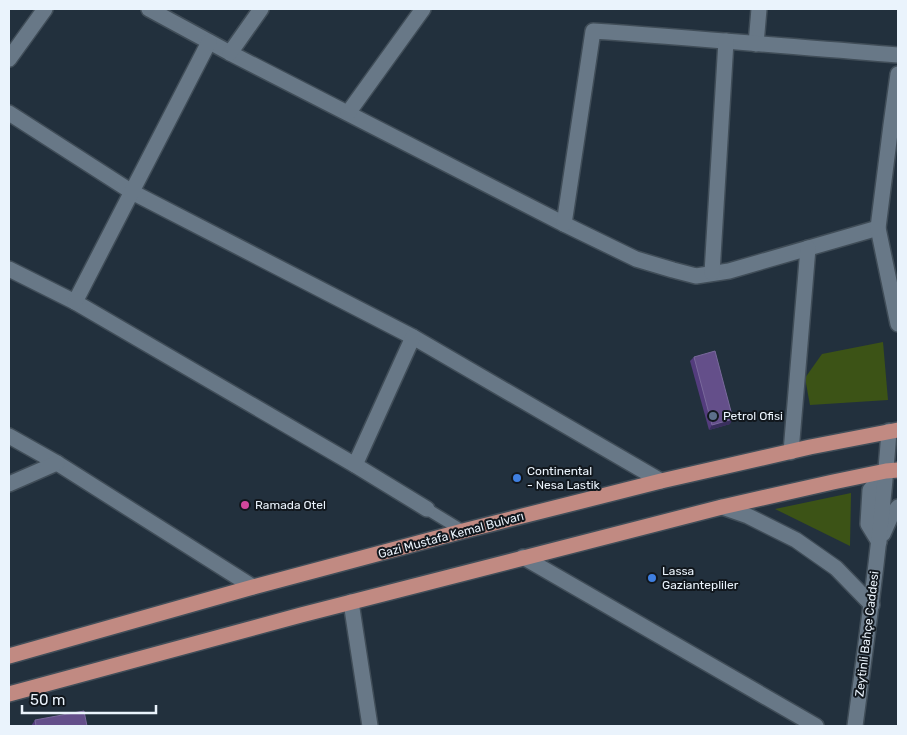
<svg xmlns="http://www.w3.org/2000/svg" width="907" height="735" viewBox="0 0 907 735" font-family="Rubik,sans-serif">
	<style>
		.green { fill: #3c5316 }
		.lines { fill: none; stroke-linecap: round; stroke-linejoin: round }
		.pedestrian-casing { stroke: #404d58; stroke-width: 14 }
		.minor-casing { stroke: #404d58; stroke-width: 18 }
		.tertiary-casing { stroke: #404d58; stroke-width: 18 }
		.trunk-casing { stroke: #404d58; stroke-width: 18 }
		.pedestrian { stroke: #687887; stroke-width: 11 }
		.minor { stroke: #687887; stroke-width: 15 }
		.tertiary { stroke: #687887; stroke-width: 15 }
		.trunk { stroke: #c18a82; stroke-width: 15 }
		.wall { fill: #533c7d }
		.shaded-wall { fill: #392f5d }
		.building { fill: #644f8a; stroke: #79699c }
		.service-dot { fill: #5c6f8a; stroke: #11171d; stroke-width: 2 }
		.shop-dot { fill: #3f7fe0; stroke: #11171d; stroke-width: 2 }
		.hotel-dot { fill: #d1479c; stroke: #11171d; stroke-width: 2 }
		.labels { text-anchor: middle; stroke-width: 4; stroke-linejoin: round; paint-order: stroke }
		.poi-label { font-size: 12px; fill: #eaf3fc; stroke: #11171d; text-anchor: start }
		.street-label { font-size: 12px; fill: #eaf3fc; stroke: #11171d }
	</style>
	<rect width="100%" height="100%" fill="#22303d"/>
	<g class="green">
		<path d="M 883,342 L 888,400 L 810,405 L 805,378 L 822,354 Z"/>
		<path d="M 851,493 L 850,546 L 775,509 Z"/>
	</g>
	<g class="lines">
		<g class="pedestrian-casing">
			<path id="pedestrian" d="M 427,509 L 463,531"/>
		</g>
		<g class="minor-casing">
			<g id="minor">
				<path d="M 149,9 L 230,53 L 564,224 L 636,259 L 673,270 L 696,276 L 729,271 L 878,228"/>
				<path d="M 756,44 L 759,9"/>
				<path d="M 230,53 L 261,9"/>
				<path d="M 898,74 L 891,125 L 878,228 L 898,324"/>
				<path d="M 9,113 L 132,192 L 413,337 L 661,481"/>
				<path d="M 348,113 L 423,9"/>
				<path d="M 564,224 L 593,31 C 695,38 796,47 898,55"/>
				<path d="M 9,269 L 75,302 L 355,465 L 427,509"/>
				<path d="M 712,273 L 726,41"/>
				<path d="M 75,302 L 209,42"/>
				<path d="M 9,436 L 57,463 L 253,587"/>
				<path d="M 791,452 L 808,248"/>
				<path d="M 355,465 L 413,337"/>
				<path d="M 9,484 L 57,463"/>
				<path d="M 523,557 L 816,726"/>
				<path d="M 351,602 L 370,726"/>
			</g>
		</g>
		<g class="tertiary-casing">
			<g id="tertiary">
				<path d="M 9,59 L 45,9"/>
				<path d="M 722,507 L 748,516 L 796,540 L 836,568 L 872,605"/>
				<path d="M 883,534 L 891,516 L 898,507"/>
				<path d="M 879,542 L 868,524 L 870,490 L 886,471"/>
				<path d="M 855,726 C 868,628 882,530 889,431"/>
			</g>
		</g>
		<g class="trunk-casing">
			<g id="trunk">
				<path d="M 9,656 L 253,587 L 463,531 L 661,481 L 810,447 L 898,430"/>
				<path d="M 9,694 L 301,615 L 722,507 L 833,482 L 886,471 L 898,470"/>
			</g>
		</g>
		<use href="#pedestrian" class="pedestrian"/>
		<use href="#minor" class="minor"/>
		<use href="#tertiary" class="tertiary"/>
		<use href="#trunk" class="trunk"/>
	</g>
	<g class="wall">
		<path d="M 694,357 L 730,424 L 709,430 L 690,361 Z"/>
		<path d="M 35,720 L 87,726 L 31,726 Z"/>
	</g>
	<path class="shaded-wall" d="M 733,419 L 730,424 L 709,430 L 712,425 Z"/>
	<g class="building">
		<path d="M 715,351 L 733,419 L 712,425 L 694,357 Z"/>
		<path d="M 84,711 L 87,726 L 36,726 L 35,720 Z"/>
	</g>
	<circle class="service-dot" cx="713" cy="416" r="5"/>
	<g class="shop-dot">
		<circle cx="517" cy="478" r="5"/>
		<circle cx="652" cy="578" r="5"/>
	</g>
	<circle class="hotel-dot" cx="245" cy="505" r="5"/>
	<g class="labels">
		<g class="poi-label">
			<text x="723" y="420">Petrol Ofisi</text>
			<text x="527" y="475">Continental<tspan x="527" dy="14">- Nesa Lastik</tspan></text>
			<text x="255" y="509">Ramada Otel</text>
			<text x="662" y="575">Lassa<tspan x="662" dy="14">Gaziantepliler</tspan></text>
		</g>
		<g class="street-label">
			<text transform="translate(451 535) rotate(-15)" y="4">Gazi Mustafa Kemal Bulvarı</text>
			<text transform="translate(867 634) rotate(-83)" y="4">Zeytinli Bahçe Caddesi</text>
		</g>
	</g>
	<rect width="907" height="735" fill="none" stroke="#eaf3fc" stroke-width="20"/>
	<path d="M22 705v8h134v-8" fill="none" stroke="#eaf3fc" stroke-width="2.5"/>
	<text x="30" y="705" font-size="15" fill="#eaf3fc" stroke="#11171d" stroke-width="4" paint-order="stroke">50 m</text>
</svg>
